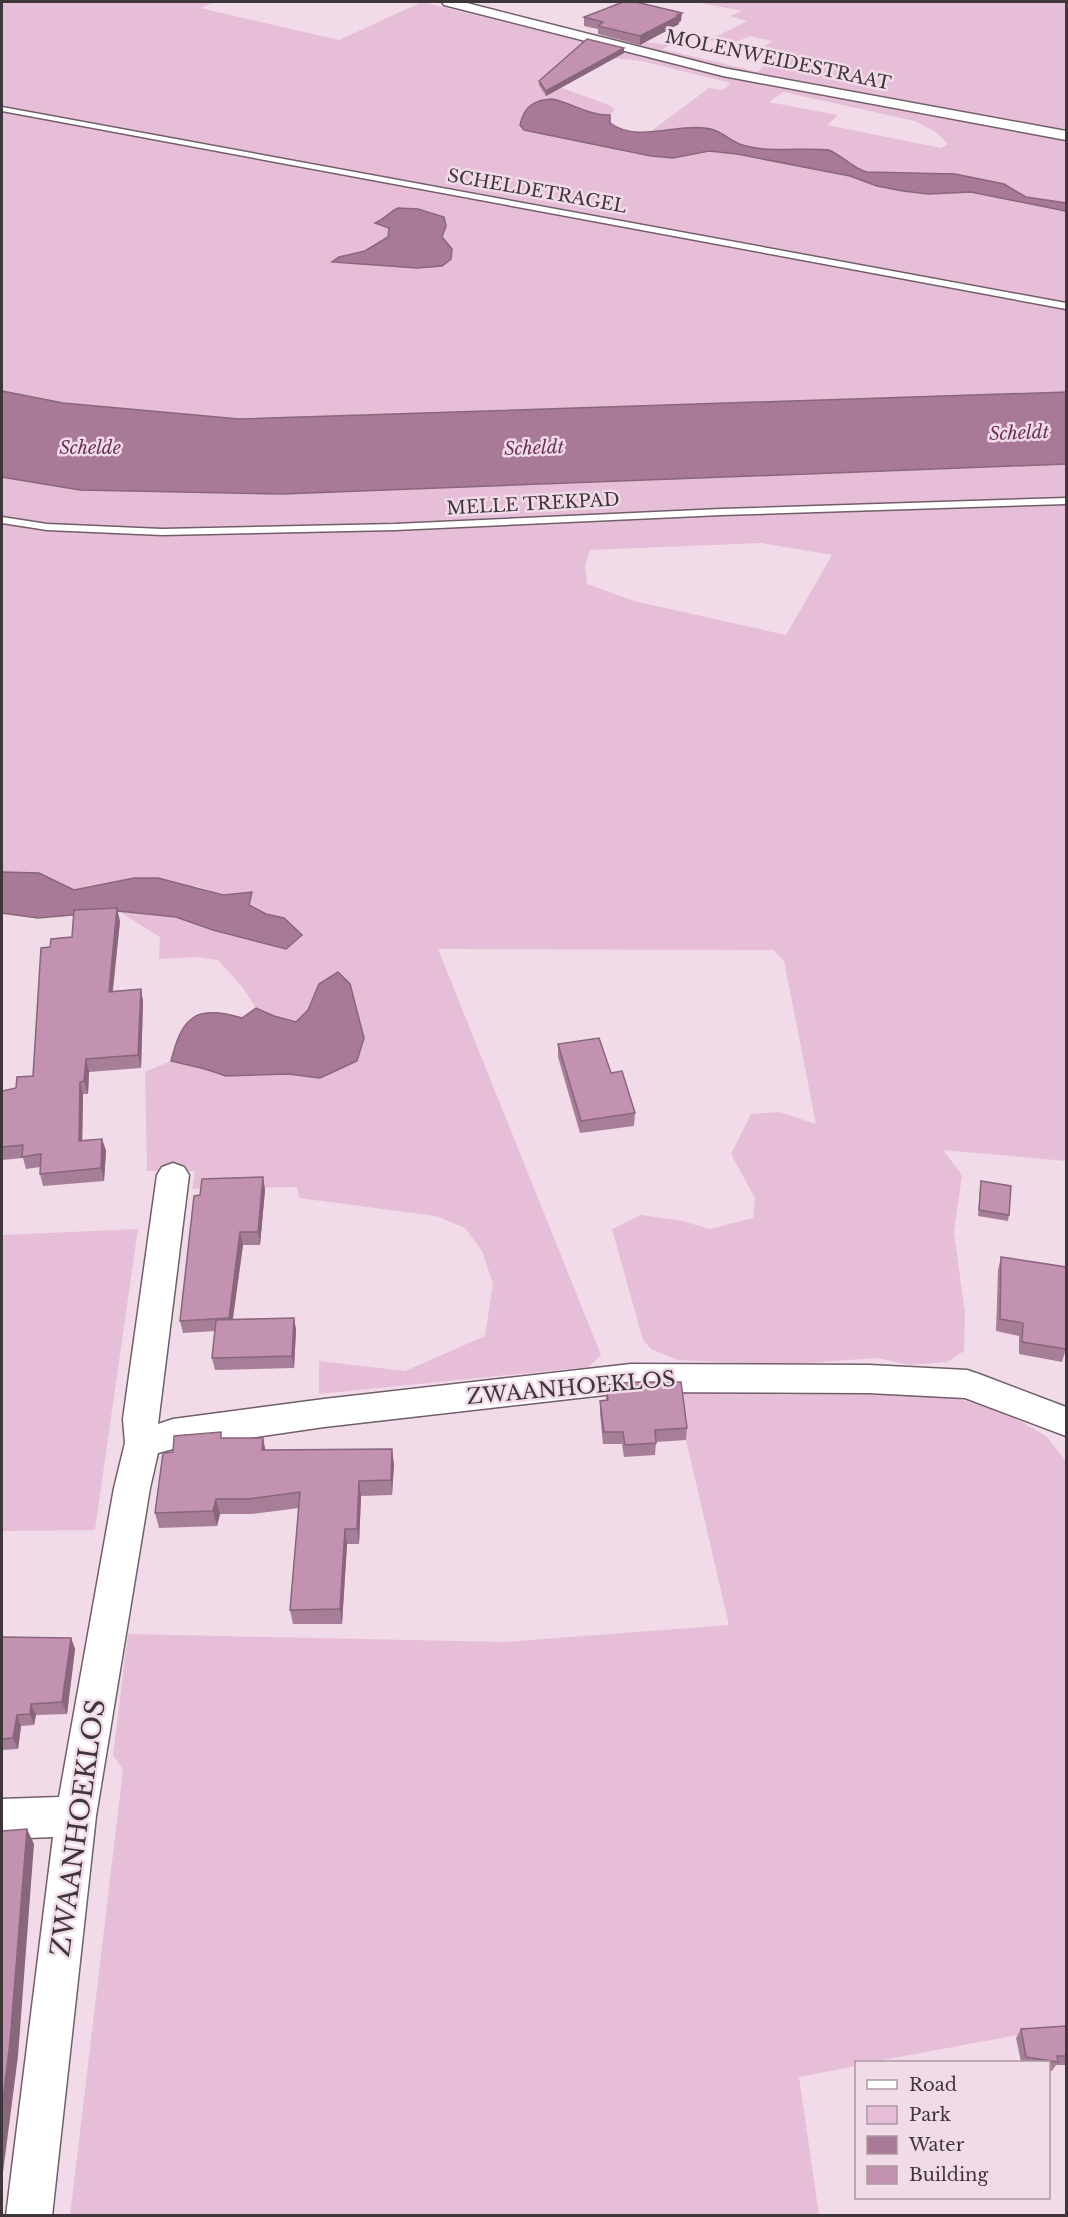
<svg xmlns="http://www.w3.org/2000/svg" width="1068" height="2217" viewBox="0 0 1068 2217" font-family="'Libre Baskerville',serif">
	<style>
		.green { fill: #e6bed7; fill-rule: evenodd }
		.water { fill: #a97a98; stroke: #89667c; stroke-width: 1.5 }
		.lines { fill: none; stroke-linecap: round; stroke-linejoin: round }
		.service-casing { stroke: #715e6a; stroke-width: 3 }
		.minor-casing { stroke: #715e6a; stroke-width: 3 }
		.service { fill: #fff; fill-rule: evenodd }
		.minor { fill: #fff; fill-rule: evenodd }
		.wall { fill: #a77e97 }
		.shaded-wall { fill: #88667b }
		.building { fill: #c292b0; stroke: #88667b; stroke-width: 1.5 }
		.labels { text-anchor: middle; stroke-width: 5; stroke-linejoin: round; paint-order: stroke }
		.far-street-label { font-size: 18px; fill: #3f363b; stroke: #f1dbe8 }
		.far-water-label { font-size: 18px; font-style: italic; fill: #6a2f58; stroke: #f1dbe8 }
		.street-label { font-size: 21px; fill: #3f363b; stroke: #f1dbe8 }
		.near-street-label { font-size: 26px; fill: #3f363b; stroke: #f1dbe8 }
	</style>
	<rect width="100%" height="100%" fill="#f1dbe8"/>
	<g class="green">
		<path d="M 2,2 L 215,2 L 200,8 L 339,40 L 422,2 L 593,44 L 604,33 L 644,42 L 671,45 L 662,49 L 758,72 L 764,65 L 764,47 L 772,41 L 750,36 L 730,45 L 709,40 L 747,21 L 730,16 L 742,11 L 696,2 L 1066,2 L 1066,203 L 1026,197 L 1004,184 L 928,173 L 867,172 L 856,170 L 839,153 L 829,150 L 769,150 L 746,146 L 731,142 L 717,131 L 688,128 L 650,132 L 709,88 L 723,90 L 731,83 L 642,61 L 601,57 L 551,84 L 609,105 L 615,110 L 610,115 C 581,116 559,91 530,104 L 524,130 L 651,156 L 673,158 L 709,151 L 737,154 L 850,176 L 877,186 L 903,191 L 928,194 L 971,192 L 1066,211 L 1066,304 L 2,106 ZM 783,92 L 915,121 L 936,132 L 948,144 L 941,148 L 827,125 L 838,115 L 769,102 Z"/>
		<path d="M 2,111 L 1066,309 L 1066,392 L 239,419 L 63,403 L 2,391 ZM 398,208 L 429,211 L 446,226 L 442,237 L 451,249 L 377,264 L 333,262 L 339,257 L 365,251 L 389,237 L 389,228 L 376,223 C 386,219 389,212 398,208 Z"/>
		<path d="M 1066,464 L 1066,1161 L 943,1150 L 962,1175 L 954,1232 L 965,1314 L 964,1351 L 947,1362 L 910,1365 L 877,1358 L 779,1365 L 678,1360 L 651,1349 L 643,1340 L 612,1229 L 641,1215 L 682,1221 L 710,1229 L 753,1218 L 755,1198 L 731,1154 L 751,1114 L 779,1112 L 816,1124 L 784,961 L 774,950 L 438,949 L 601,1355 L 588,1367 L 319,1394 L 319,1361 L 405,1371 L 485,1336 L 493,1284 L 482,1251 L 465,1228 L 436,1216 L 299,1198 L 297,1187 L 192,1189 L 195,1171 L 147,1171 L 145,1072 L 171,1061 L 205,1069 L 226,1076 L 288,1074 L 320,1078 L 319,984 L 308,1010 L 296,1022 L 274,1016 L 256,1008 L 243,988 L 218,960 L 197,957 L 159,959 L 160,937 L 118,911 L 176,917 L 213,930 L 286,949 L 284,918 L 266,914 L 248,905 L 252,892 L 223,895 L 196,886 L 103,885 L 74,890 L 39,873 L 2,872 L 2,477 L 80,490 L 282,494 ZM 761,543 L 832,555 L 786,635 L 634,601 L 587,584 L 585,566 L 590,550 Z"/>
		<path d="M 138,1229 L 95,1530 L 2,1531 L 2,1235 Z"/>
		<path d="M 679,1389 L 788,1395 L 850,1390 L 952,1397 L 1008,1414 L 1046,1436 L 1066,1461 L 1066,2026 L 872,2062 L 856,2062 L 856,2066 L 799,2077 L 819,2215 L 70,2216 L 123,1770 L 113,1755 L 128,1634 L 506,1642 L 729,1625 L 686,1440 Z"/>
	</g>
	<g class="water">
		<path d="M 552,99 C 572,103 590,116 610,115 L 610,123 C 637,143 675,124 705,128 C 721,129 731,143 746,146 C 774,153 802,147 829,150 C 844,156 851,168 867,172 L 955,174 L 1004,184 L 1026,197 L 1066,203 L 1066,211 L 971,192 L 928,194 L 903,191 L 877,186 L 850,176 L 737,154 L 709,151 L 673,158 L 651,156 L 524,130 L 520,125 C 524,106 534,100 552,99 Z"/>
		<path d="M 398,208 L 418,209 L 444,217 L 446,226 L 442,237 L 452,249 L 451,259 L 442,266 L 417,268 L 332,262 L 339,257 L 365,251 L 388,237 L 389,228 L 375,223 C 385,219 389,212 398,208 Z"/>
		<path d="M 2,391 L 63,403 L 239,419 L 1066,392 L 1066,464 L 282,494 L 80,490 L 2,477 Z"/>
		<path d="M 2,872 L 39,873 L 74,890 L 134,878 L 158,878 L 223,895 L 252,892 L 249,905 L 266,914 L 284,918 L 302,935 L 286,949 L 213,930 L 176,917 L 118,911 L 38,918 L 2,913 Z"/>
		<path d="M 338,972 L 350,984 L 364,1038 L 357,1061 L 320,1078 L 288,1074 L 226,1076 L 205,1069 L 171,1061 C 182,1017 195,1004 242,1018 L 256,1008 L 274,1016 L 296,1022 L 308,1010 L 319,984 Z"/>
	</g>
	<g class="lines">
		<g class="service-casing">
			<g id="service">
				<path d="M 2,107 L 1066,303 L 1066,309 L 2,111 Z"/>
				<path d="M 1066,498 L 1066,504 L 721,515 L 395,530 L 162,535 L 47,530 L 2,523 L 2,517 L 47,524 L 162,529 L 395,524 L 721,509 Z"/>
			</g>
		</g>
		<g class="minor-casing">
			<g id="minor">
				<path d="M 442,2 L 463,2 L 723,68 L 1066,131 L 1066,140 L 723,76 L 444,5 Z"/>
				<path d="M 173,1163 L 184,1167 L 189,1175 L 158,1424 L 173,1419 L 324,1399 L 631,1364 L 869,1365 L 967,1370 L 979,1374 L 1066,1407 L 1066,1436 L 965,1398 L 869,1393 L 631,1392 L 324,1427 L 173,1449 L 158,1453 L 150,1488 L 96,1816 L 52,2216 L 6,2216 L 53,1837 L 2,1839 L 2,1799 L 59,1797 L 114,1488 L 125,1443 L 123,1419 L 157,1175 L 162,1167 Z"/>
			</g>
		</g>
		<use href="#service" class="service"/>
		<use href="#minor" class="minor"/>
	</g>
	<g class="wall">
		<path d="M 584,17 L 681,21 L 679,22 L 679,24 L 640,45 L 598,34 L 598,29 L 584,26 Z"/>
		<path d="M 624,48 L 624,53 L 546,96 L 539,85 L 539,81 Z"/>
		<path d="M 120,921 L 113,991 L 141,989 L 143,1002 L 141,1068 L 89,1072 L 88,1094 L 83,1094 L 82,1140 L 102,1139 L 106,1151 L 104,1181 L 43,1186 L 40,1174 L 40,1167 L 26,1169 L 23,1158 L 2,1160 L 2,1091 L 16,1088 L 33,1076 L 50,947 L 72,937 Z"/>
		<path d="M 558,1044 L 611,1073 L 635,1113 L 634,1126 L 580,1133 L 558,1057 Z"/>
		<path d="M 263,1177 L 265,1190 L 260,1245 L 243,1245 L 233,1319 L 294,1318 L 296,1330 L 294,1368 L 215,1370 L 212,1358 L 215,1331 L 183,1333 L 180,1321 Z"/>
		<path d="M 981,1181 L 1009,1215 L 1008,1221 L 978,1216 L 980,1188 Z"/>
		<path d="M 1001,1257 L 1066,1349 L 1062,1362 L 1019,1354 L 1019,1336 L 996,1331 L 998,1270 Z"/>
		<path d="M 606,1385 L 687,1428 L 686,1440 L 656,1442 L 655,1455 L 624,1457 L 622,1444 L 603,1444 L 600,1413 L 600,1401 L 606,1400 Z"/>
		<path d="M 222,1438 L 263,1438 L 265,1450 L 394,1464 L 392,1495 L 361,1496 L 359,1544 L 347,1544 L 342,1624 L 293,1624 L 290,1610 L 299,1508 L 251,1514 L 220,1514 L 217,1526 L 159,1528 L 155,1513 L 173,1452 Z"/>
		<path d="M 2,1637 L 71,1638 L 75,1649 L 67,1714 L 36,1715 L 34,1725 L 21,1726 L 18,1749 L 2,1750 Z"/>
		<path d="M 1066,2026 L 1066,2065 L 1056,2065 L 1052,2071 L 1048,2071 L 1048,2062 L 1021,2062 L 1016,2038 L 1021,2029 Z"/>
	</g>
	<g class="shaded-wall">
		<path d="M 682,13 L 681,21 L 679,22 L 679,24 L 640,45 L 640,36 Z"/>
		<path d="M 624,48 L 624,53 L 546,96 L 546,91 Z"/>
		<path d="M 117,908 L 120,921 L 111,1004 L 109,992 Z"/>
		<path d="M 141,989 L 143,1002 L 141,1068 L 138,1055 Z"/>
		<path d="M 86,1059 L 89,1072 L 88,1094 L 84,1081 Z"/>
		<path d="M 80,1082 L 83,1094 L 82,1153 L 79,1141 Z"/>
		<path d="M 102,1139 L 106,1151 L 104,1181 L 101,1168 Z"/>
		<path d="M 263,1177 L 265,1190 L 260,1245 L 258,1232 Z"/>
		<path d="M 240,1232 L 243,1245 L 231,1330 L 229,1318 Z"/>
		<path d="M 294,1318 L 296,1330 L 294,1368 L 292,1356 Z"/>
		<path d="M 263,1438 L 266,1453 L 262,1450 Z"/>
		<path d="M 392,1449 L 394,1464 L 392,1495 L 391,1480 Z"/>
		<path d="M 359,1481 L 361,1496 L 359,1544 L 357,1529 Z"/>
		<path d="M 216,1499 L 220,1514 L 217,1526 L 213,1511 Z"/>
		<path d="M 345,1529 L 347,1544 L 342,1624 L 340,1609 Z"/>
		<path d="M 71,1638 L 75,1649 L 67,1714 L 62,1702 Z"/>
		<path d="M 31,1704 L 36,1715 L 34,1725 L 30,1714 Z"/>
		<path d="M 17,1715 L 21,1726 L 18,1749 L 13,1738 Z"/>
		<path d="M 27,1829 L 34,1844 L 18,2056 L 2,2180 L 2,2107 Z"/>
	</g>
	<g class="building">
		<path d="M 623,2 L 636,2 L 682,13 L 677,15 L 679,16 L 640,36 L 598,26 L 603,22 L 584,17 Z"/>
		<path d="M 587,39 L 624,48 L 546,91 L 539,81 Z"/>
		<path d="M 117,908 L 109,992 L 141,989 L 138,1055 L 86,1059 L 84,1081 L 80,1082 L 79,1141 L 102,1139 L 101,1168 L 40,1174 L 41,1154 L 22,1157 L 23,1145 L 2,1147 L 2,1091 L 16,1088 L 17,1077 L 33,1076 L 41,948 L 50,947 L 51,939 L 72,937 L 74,910 Z"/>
		<path d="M 599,1038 L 611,1073 L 622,1071 L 635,1113 L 581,1121 L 558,1044 Z"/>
		<path d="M 263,1177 L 258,1232 L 240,1232 L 229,1318 L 180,1321 L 194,1196 L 200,1195 L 202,1179 Z"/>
		<path d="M 981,1181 L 1011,1186 L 1009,1215 L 979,1210 Z"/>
		<path d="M 1001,1257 L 1066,1267 L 1066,1349 L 1022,1342 L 1023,1323 L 1000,1319 Z"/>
		<path d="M 294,1318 L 292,1356 L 212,1358 L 216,1320 Z"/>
		<path d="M 632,1382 L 681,1382 L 687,1428 L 655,1430 L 656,1443 L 625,1445 L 623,1432 L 604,1432 L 600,1401 L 608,1400 L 606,1385 Z"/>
		<path d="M 221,1432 L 221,1438 L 263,1438 L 262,1450 L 392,1449 L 391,1480 L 359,1481 L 357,1529 L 345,1529 L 340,1609 L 290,1610 L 300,1492 L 248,1499 L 216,1499 L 213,1511 L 155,1513 L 163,1453 L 173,1452 L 174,1436 Z"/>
		<path d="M 2,1637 L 71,1638 L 62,1702 L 31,1704 L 30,1714 L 17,1715 L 13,1738 L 2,1739 Z"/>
		<path d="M 27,1829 L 10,2042 L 2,2107 L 2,1831 Z"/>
		<path d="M 1066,2026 L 1066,2056 L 1057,2056 L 1058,2062 L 1026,2057 L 1021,2029 Z"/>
	</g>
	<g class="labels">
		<g class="far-street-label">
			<text transform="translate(778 60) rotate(12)" y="6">MOLENWEIDESTRAAT</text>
			<text transform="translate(537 191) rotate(10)" y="6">SCHELDETRAGEL</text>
			<text transform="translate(533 504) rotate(-3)" y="6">MELLE TREKPAD</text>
		</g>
		<g class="far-water-label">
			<text transform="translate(1019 433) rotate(-2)" y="6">Scheldt</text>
			<text x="90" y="454">Schelde</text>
			<text transform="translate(534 448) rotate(-2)" y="6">Scheldt</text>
		</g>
		<g class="street-label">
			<text transform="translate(571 1388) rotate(-5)" y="7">ZWAANHOEKLOS</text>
		</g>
		<g class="near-street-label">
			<text transform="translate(78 1828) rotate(-82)" y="9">ZWAANHOEKLOS</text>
		</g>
	</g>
	<rect width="1068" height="2217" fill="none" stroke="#3f363b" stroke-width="6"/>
	<rect x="855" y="2061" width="195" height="138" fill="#f1dbe8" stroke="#aa99a3" stroke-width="1.5"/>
	<rect x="867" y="2080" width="30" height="9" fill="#ffffff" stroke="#aa99a3" stroke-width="1.5"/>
	<text x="909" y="2091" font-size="18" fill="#3f363b">Road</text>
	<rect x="867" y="2106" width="30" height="18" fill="#e6bed7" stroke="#aa99a3" stroke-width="1.5"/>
	<text x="909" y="2121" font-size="18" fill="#3f363b">Park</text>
	<rect x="867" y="2136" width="30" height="18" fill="#a97a98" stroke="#aa99a3" stroke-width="1.5"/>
	<text x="909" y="2151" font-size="18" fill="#3f363b">Water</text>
	<rect x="867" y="2166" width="30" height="18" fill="#c292b0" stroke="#aa99a3" stroke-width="1.5"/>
	<text x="909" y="2181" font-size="18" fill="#3f363b">Building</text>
</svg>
